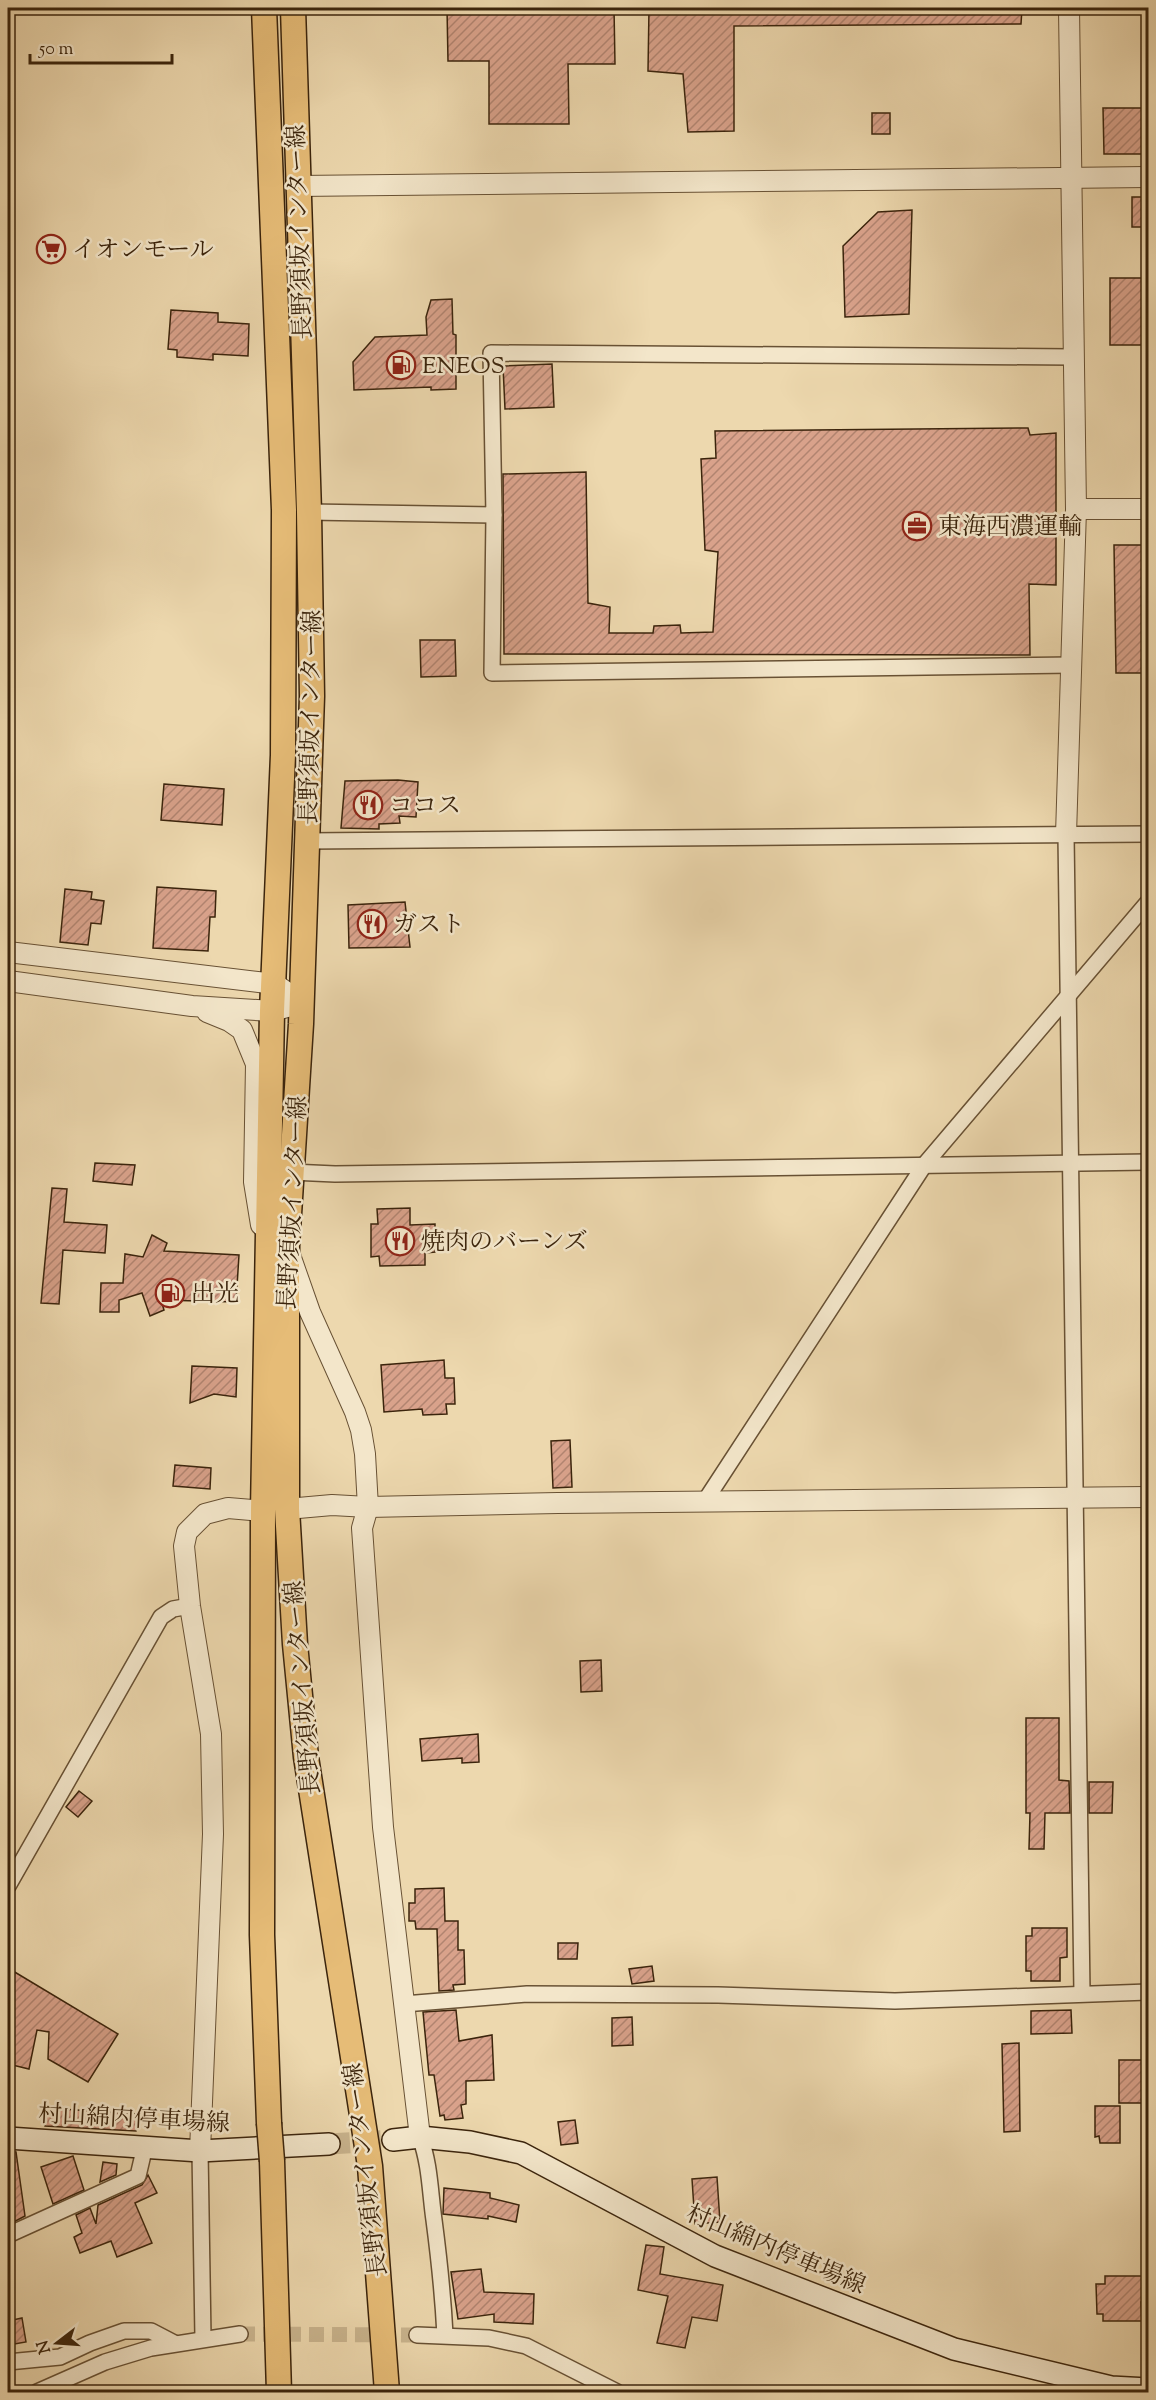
<svg xmlns="http://www.w3.org/2000/svg" width="1156" height="2400" viewBox="0 0 1156 2400" font-family="'Sorts Mill Goudy','Noto Serif JP',serif">
	<style>
		.building { fill: url(#building-hatch); stroke: #3b240c; stroke-width: 1.5 }
		.lines { fill: none; stroke-linecap: round; stroke-linejoin: round }
		.minor-tunnel { stroke: #c9b48e; stroke-width: 15; stroke-dasharray: 15 8; stroke-linecap: butt }
		.secondary-tunnel { stroke: #c9b48e; stroke-width: 21; stroke-dasharray: 21 10; stroke-linecap: butt }
		.minor-casing { stroke: #685134; stroke-width: 18 }
		.tertiary-casing { stroke: #685134; stroke-width: 22 }
		.secondary-casing { stroke: #3b240c; stroke-width: 24 }
		.primary-casing { stroke: #3b240c; stroke-width: 27 }
		.minor { stroke: #f3e6ca; stroke-width: 15 }
		.tertiary { stroke: #f3e6ca; stroke-width: 20 }
		.secondary { stroke: #f3e6ca; stroke-width: 21 }
		.primary { stroke: #e6bc77; stroke-width: 24 }
		.primary-bridge-casing { stroke: #3b240c; stroke-width: 27; stroke-linecap: butt }
		.primary-bridge { stroke: #e6bc77; stroke-width: 24 }
		.labels { text-anchor: middle; stroke-width: 5; stroke-linejoin: round; paint-order: stroke }
		.street-label { font-size: 24px; fill: #3b240c; stroke: #f3e6ca }
		.poi-label { font-size: 24px; fill: #3b240c; stroke: #f3e6ca; text-anchor: start }
	</style>
	<defs>
		<pattern id="building-hatch" width="6" height="6" patternUnits="userSpaceOnUse" patternTransform="scale(1.5)"><rect width="6" height="6" fill="#d9a28b"/><path d="M-1 1l2-2M0 6l6-6M5 7l2-2" fill="none" stroke="#b18470"/></pattern>
	</defs>
	<rect width="100%" height="100%" fill="#edd8ae"/>
	<filter id="stains"><feTurbulence type="fractalNoise" baseFrequency=".00333" numOctaves="4"/><feColorMatrix values="0 0 0 0 .2 0 0 0 0 .09 0 0 0 0 .02 0 0 0 .5 -.17"/></filter>
	<radialGradient id="worn" r=".72"><stop offset=".6" stop-color="#630" stop-opacity="0"/><stop offset="1" stop-color="#630" stop-opacity=".3"/></radialGradient>
	<g class="building">
		<path d="M 447,8 L 614,8 L 615,64 L 568,64 L 569,124 L 489,124 L 489,61 L 448,61 Z"/>
		<path d="M 649,8 L 1022,8 L 1021,24 L 734,26 L 734,131 L 688,132 L 683,74 L 648,71 Z"/>
		<path d="M 1103,108 L 1149,108 L 1149,154 L 1104,154 Z"/>
		<rect x="872" y="113" width="18" height="21"/>
		<rect x="1132" y="197" width="17" height="30"/>
		<path d="M 912,210 L 909,314 L 845,317 L 843,246 L 878,212 Z"/>
		<rect x="1110" y="278" width="39" height="67"/>
		<path d="M 452,299 L 453,334 L 456,335 L 456,389 L 431,390 L 431,387 L 354,390 L 353,362 L 375,337 L 427,335 L 426,317 L 431,300 Z"/>
		<path d="M 171,310 L 218,313 L 218,322 L 249,324 L 248,356 L 213,354 L 213,360 L 177,357 L 177,350 L 168,349 Z"/>
		<path d="M 552,364 L 554,407 L 505,409 L 503,366 Z"/>
		<path d="M 1028,428 L 1030,435 L 1056,433 L 1056,585 L 1029,584 L 1030,655 L 504,654 L 503,474 L 586,472 L 588,603 L 610,607 L 609,633 L 653,633 L 654,626 L 680,625 L 681,633 L 713,632 L 718,552 L 705,550 L 701,459 L 716,458 L 715,431 Z"/>
		<path d="M 1114,545 L 1149,545 L 1149,673 L 1116,673 Z"/>
		<path d="M 420,640 L 455,640 L 456,676 L 421,677 Z"/>
		<path d="M 398,780 L 418,782 L 416,817 L 399,816 L 400,823 L 379,824 L 379,829 L 341,828 L 345,781 Z"/>
		<path d="M 164,784 L 224,789 L 222,825 L 161,820 Z"/>
		<path d="M 157,887 L 216,891 L 215,917 L 210,917 L 208,951 L 153,948 Z"/>
		<path d="M 65,889 L 92,892 L 91,899 L 104,901 L 101,924 L 91,923 L 88,945 L 60,942 Z"/>
		<path d="M 405,902 L 410,947 L 349,948 L 348,905 Z"/>
		<path d="M 95,1163 L 135,1165 L 132,1185 L 93,1181 Z"/>
		<path d="M 52,1188 L 67,1189 L 64,1222 L 107,1225 L 105,1253 L 63,1250 L 59,1304 L 41,1303 Z"/>
		<path d="M 410,1208 L 410,1225 L 435,1224 L 435,1252 L 425,1253 L 425,1265 L 380,1266 L 379,1256 L 371,1257 L 371,1224 L 378,1224 L 377,1209 Z"/>
		<path d="M 152,1235 L 167,1243 L 164,1251 L 239,1255 L 236,1302 L 161,1300 L 164,1310 L 150,1316 L 142,1293 L 119,1300 L 119,1312 L 100,1312 L 101,1283 L 123,1283 L 125,1254 L 143,1257 Z"/>
		<path d="M 444,1360 L 445,1378 L 454,1378 L 455,1404 L 446,1404 L 447,1414 L 423,1415 L 422,1409 L 384,1412 L 381,1365 Z"/>
		<path d="M 192,1366 L 237,1368 L 236,1397 L 214,1394 L 190,1403 Z"/>
		<path d="M 570,1440 L 572,1487 L 553,1488 L 551,1441 Z"/>
		<path d="M 175,1465 L 211,1468 L 210,1489 L 173,1486 Z"/>
		<path d="M 601,1660 L 602,1691 L 581,1692 L 580,1661 Z"/>
		<path d="M 1026,1718 L 1059,1718 L 1059,1780 L 1069,1781 L 1070,1813 L 1045,1813 L 1044,1849 L 1029,1849 L 1030,1813 L 1026,1813 Z"/>
		<path d="M 478,1734 L 479,1762 L 462,1763 L 462,1758 L 422,1761 L 420,1739 Z"/>
		<path d="M 1089,1782 L 1113,1782 L 1112,1813 L 1089,1813 Z"/>
		<path d="M 79,1791 L 92,1801 L 78,1817 L 66,1807 Z"/>
		<path d="M 444,1888 L 445,1921 L 458,1921 L 458,1950 L 464,1950 L 465,1984 L 453,1985 L 454,1990 L 439,1991 L 437,1929 L 416,1929 L 415,1921 L 409,1921 L 409,1903 L 415,1903 L 415,1889 Z"/>
		<path d="M 1032,1928 L 1067,1928 L 1067,1957 L 1060,1958 L 1060,1981 L 1031,1981 L 1031,1971 L 1026,1971 L 1026,1936 L 1032,1936 Z"/>
		<path d="M 558,1943 L 578,1943 L 577,1959 L 558,1959 Z"/>
		<path d="M 652,1966 L 654,1981 L 632,1984 L 629,1969 Z"/>
		<path d="M 8,1968 L 118,2034 L 88,2082 L 48,2059 L 49,2032 L 37,2030 L 29,2069 L 8,2064 L 10,2037 L 8,2036 Z"/>
		<path d="M 456,2010 L 459,2041 L 492,2035 L 494,2080 L 466,2081 L 466,2104 L 461,2105 L 463,2118 L 445,2120 L 444,2115 L 440,2116 L 434,2075 L 429,2075 L 423,2012 Z"/>
		<path d="M 1071,2010 L 1072,2033 L 1031,2034 L 1031,2011 Z"/>
		<path d="M 632,2017 L 633,2045 L 612,2046 L 612,2018 Z"/>
		<path d="M 1019,2043 L 1020,2131 L 1004,2132 L 1002,2044 Z"/>
		<rect x="1119" y="2060" width="30" height="43"/>
		<path d="M 1095,2106 L 1120,2106 L 1120,2143 L 1100,2143 L 1099,2136 L 1095,2137 Z"/>
		<path d="M 46,2108 L 138,2114 L 136,2131 L 45,2126 Z"/>
		<path d="M 575,2120 L 578,2143 L 561,2145 L 558,2122 Z"/>
		<path d="M 8,2152 L 16,2152 L 25,2216 L 8,2225 Z"/>
		<path d="M 73,2156 L 84,2190 L 53,2204 L 41,2167 Z"/>
		<path d="M 103,2162 L 117,2164 L 116,2175 L 100,2182 Z"/>
		<path d="M 148,2175 L 157,2193 L 135,2203 L 152,2243 L 117,2257 L 111,2241 L 80,2253 L 74,2237 L 82,2233 L 76,2215 L 90,2208 L 96,2224 L 98,2205 L 142,2185 Z"/>
		<path d="M 717,2177 L 720,2222 L 695,2224 L 692,2179 Z"/>
		<path d="M 444,2188 L 490,2193 L 490,2198 L 519,2205 L 516,2222 L 488,2216 L 488,2219 L 443,2214 Z"/>
		<path d="M 646,2245 L 664,2247 L 660,2274 L 723,2285 L 717,2321 L 692,2317 L 685,2348 L 657,2343 L 668,2296 L 638,2290 Z"/>
		<path d="M 481,2269 L 484,2292 L 534,2294 L 533,2324 L 494,2322 L 494,2314 L 458,2319 L 451,2272 Z"/>
		<path d="M 1105,2276 L 1149,2276 L 1149,2302 L 1141,2302 L 1142,2321 L 1103,2321 L 1103,2314 L 1097,2314 L 1096,2284 L 1105,2284 Z"/>
		<path d="M 22,2318 L 26,2342 L 8,2345 L 8,2321 Z"/>
	</g>
	<g class="lines">
		<path class="minor-tunnel" d="M 240,2334 L 417,2335"/>
		<path class="secondary-tunnel" d="M 329,2144 L 393,2140"/>
		<g class="minor-casing">
			<g id="minor">
				<path d="M 309,512 L 494,515 L 491,353 L 1072,357"/>
				<path d="M 494,515 L 492,673 L 1072,665"/>
				<path d="M 1066,835 L 1082,1993"/>
				<path d="M 308,841 L 1148,834"/>
				<path d="M 291,1172 L 335,1174 L 1148,1162"/>
				<path d="M 705,1501 L 925,1164 L 1148,902"/>
				<path d="M 8,1886 L 161,1617 L 173,1609 L 190,1606"/>
				<path d="M 404,2004 L 527,1994 L 718,1995 L 895,2001 L 1148,1992"/>
				<path d="M 420,2137 C 430,2164 430,2192 434,2220 C 439,2258 443,2296 445,2335"/>
				<path d="M 200,2151 L 203,2338"/>
				<path d="M 8,2235 L 138,2176 L 145,2146"/>
				<path d="M 417,2335 L 489,2338 L 526,2346 L 617,2392"/>
				<path d="M 8,2362 L 60,2357 L 90,2343 L 124,2331 L 151,2331 L 174,2343"/>
				<path d="M 37,2392 L 105,2362 L 151,2348 L 240,2334"/>
			</g>
		</g>
		<g class="tertiary-casing">
			<g id="tertiary">
				<path d="M 297,186 L 1148,177"/>
				<path d="M 1076,509 L 1148,509"/>
				<path d="M 1066,835 L 1076,509 L 1069,8"/>
				<path d="M 8,952 L 275,984 L 302,1003"/>
				<path d="M 8,981 L 192,1006 L 272,1011 L 302,1003"/>
				<path d="M 207,1012 L 229,1021 L 242,1030 L 256,1064 L 254,1182 L 261,1225"/>
				<path d="M 290,1255 L 310,1312 L 355,1412 L 361,1430 L 365,1454 L 368,1507 L 362,1528 L 383,1827 L 420,2137"/>
				<path d="M 287,1509 L 332,1505 L 368,1507 L 558,1503 L 1148,1497"/>
				<path d="M 200,2151 L 213,1834 L 211,1734 L 190,1606 L 184,1546 L 187,1532 L 205,1514 L 228,1508 L 263,1511"/>
			</g>
		</g>
		<g class="secondary-casing">
			<g id="secondary">
				<path d="M 8,2138 L 200,2151 L 329,2144"/>
				<path d="M 393,2140 L 420,2137 L 470,2142 L 521,2153 L 715,2256 L 954,2349 L 1111,2387 L 1148,2389"/>
			</g>
		</g>
		<g class="primary-casing">
			<g id="primary">
				<path d="M 264,8 L 284,510 L 283,755 L 272,1011 L 263,1511 L 262,1935 L 269,2123"/>
				<path d="M 293,8 L 309,512 L 312,696 L 301,1024 L 287,1246 L 287,1509 L 295,1644 L 306,1757 L 370,2166 L 387,2392"/>
				<path d="M 272,2161 L 279,2392"/>
			</g>
		</g>
		<use href="#minor" class="minor"/>
		<use href="#tertiary" class="tertiary"/>
		<use href="#secondary" class="secondary"/>
		<use href="#primary" class="primary"/>
		<g class="primary-bridge-casing">
			<path id="primary-bridge" d="M 269,2123 L 272,2161"/>
		</g>
		<use href="#primary-bridge" class="primary-bridge"/>
	</g>
	<defs>
		<g id="supermarket-ring" transform="scale(1.5)"><circle r="9.5" fill="#f3e6ca" stroke="#8f2418" stroke-width="1.5"/><path d="M-6-5.5h2.5l.6 2H6L4.5 2H-2.5L-4.4-4H-6ZM-1.5 3.2a1.3 1.3 0 1 0 .1 0ZM3 3.2a1.3 1.3 0 1 0 .1 0Z" fill="#8f2418"/></g>
		<g id="fuel-ring" transform="scale(1.5)"><circle r="9.5" fill="#f3e6ca" stroke="#8f2418" stroke-width="1.5"/><path d="M-5.5-6h7V0h2V4h1.3V-2.5L3-4.5l.8-.8L6-3V5H2.5V1h-1V6h-7ZM-4.2-4.7v3.2H.2V-4.7Z" fill="#8f2418"/></g>
		<g id="office-ring" transform="scale(1.5)"><circle r="9.5" fill="#f3e6ca" stroke="#8f2418" stroke-width="1.5"/><path d="M-6-3h4V-5.5h4V-3h4V5H-6ZM-1-4.5V-3h2v-1.5ZM-6 0V1H6V0Z" fill="#8f2418"/></g>
		<g id="restaurant-ring" transform="scale(1.5)"><circle r="9.5" fill="#f3e6ca" stroke="#8f2418" stroke-width="1.5"/><path d="M-5-6h1v4h1v-4h1v4h1v-4h1v5L-1.5 .5V6h-2V.5L-5-1ZM5-6V6H3V1.5H1.5Q1.5-4 5-6Z" fill="#8f2418"/></g>
	</defs>
	<g fill-rule="evenodd">
		<use href="#supermarket-ring" x="51" y="249"/>
		<use href="#fuel-ring" x="401" y="365"/>
		<use href="#office-ring" x="917" y="526"/>
		<use href="#restaurant-ring" x="368" y="805"/>
		<use href="#restaurant-ring" x="372" y="924"/>
		<use href="#restaurant-ring" x="400" y="1241"/>
		<use href="#fuel-ring" x="170" y="1293"/>
	</g>
	<g class="labels">
		<g class="street-label">
			<text transform="translate(299 232) rotate(-92)" y="8">長野須坂インター線</text>
			<text transform="translate(310 717) rotate(-89)" y="8">長野須坂インター線</text>
			<text transform="translate(292 1203) rotate(-87)" y="8">長野須坂インター線</text>
			<text transform="translate(302 1688) rotate(-95)" y="8">長野須坂インター線</text>
			<text transform="translate(134 2118) rotate(3)" y="8">村山綿内停車場線</text>
			<text transform="translate(365 2170) rotate(-97)" y="8">長野須坂インター線</text>
			<text transform="translate(776 2249) rotate(23)" y="8">村山綿内停車場線</text>
		</g>
		<g class="poi-label">
			<text x="72" y="257">イオンモール</text>
			<text x="422" y="373">ENEOS</text>
			<text x="938" y="534">東海西濃運輸</text>
			<text x="389" y="813">ココス</text>
			<text x="393" y="932">ガスト</text>
			<text x="421" y="1249">焼肉のバーンズ</text>
			<text x="191" y="1301">出光</text>
		</g>
	</g>
	<rect width="1156" height="2400" fill="none" stroke="#edd8ae" stroke-width="30"/>
	<rect x="9" y="9" width="1138" height="2382" fill="none" stroke="#3b240c" stroke-width="3"/>
	<rect x="15" y="15" width="1126" height="2370" fill="none" stroke="#3b240c" stroke-width="1.5"/>
	<g transform="translate(57 2343) rotate(253)" stroke="#f3e6ca" stroke-width="4.5" paint-order="stroke">
	<path d="M0-4.5L10 22L0 15L-10 22Z" fill="#3b240c"/>
	<text y="-9" font-size="16" font-weight="bold" text-anchor="middle" fill="#3b240c">N</text>
	</g>
	<path d="M30 54v9h142v-9" fill="none" stroke="#3b240c" stroke-width="3"/>
	<text x="39" y="54" font-size="18" fill="#3b240c" stroke="#f3e6ca" stroke-width="4.5" paint-order="stroke">50 m</text>
	<rect width="100%" height="100%" filter="url(#stains)"/>
	<rect width="100%" height="100%" fill="url(#worn)"/>
</svg>
